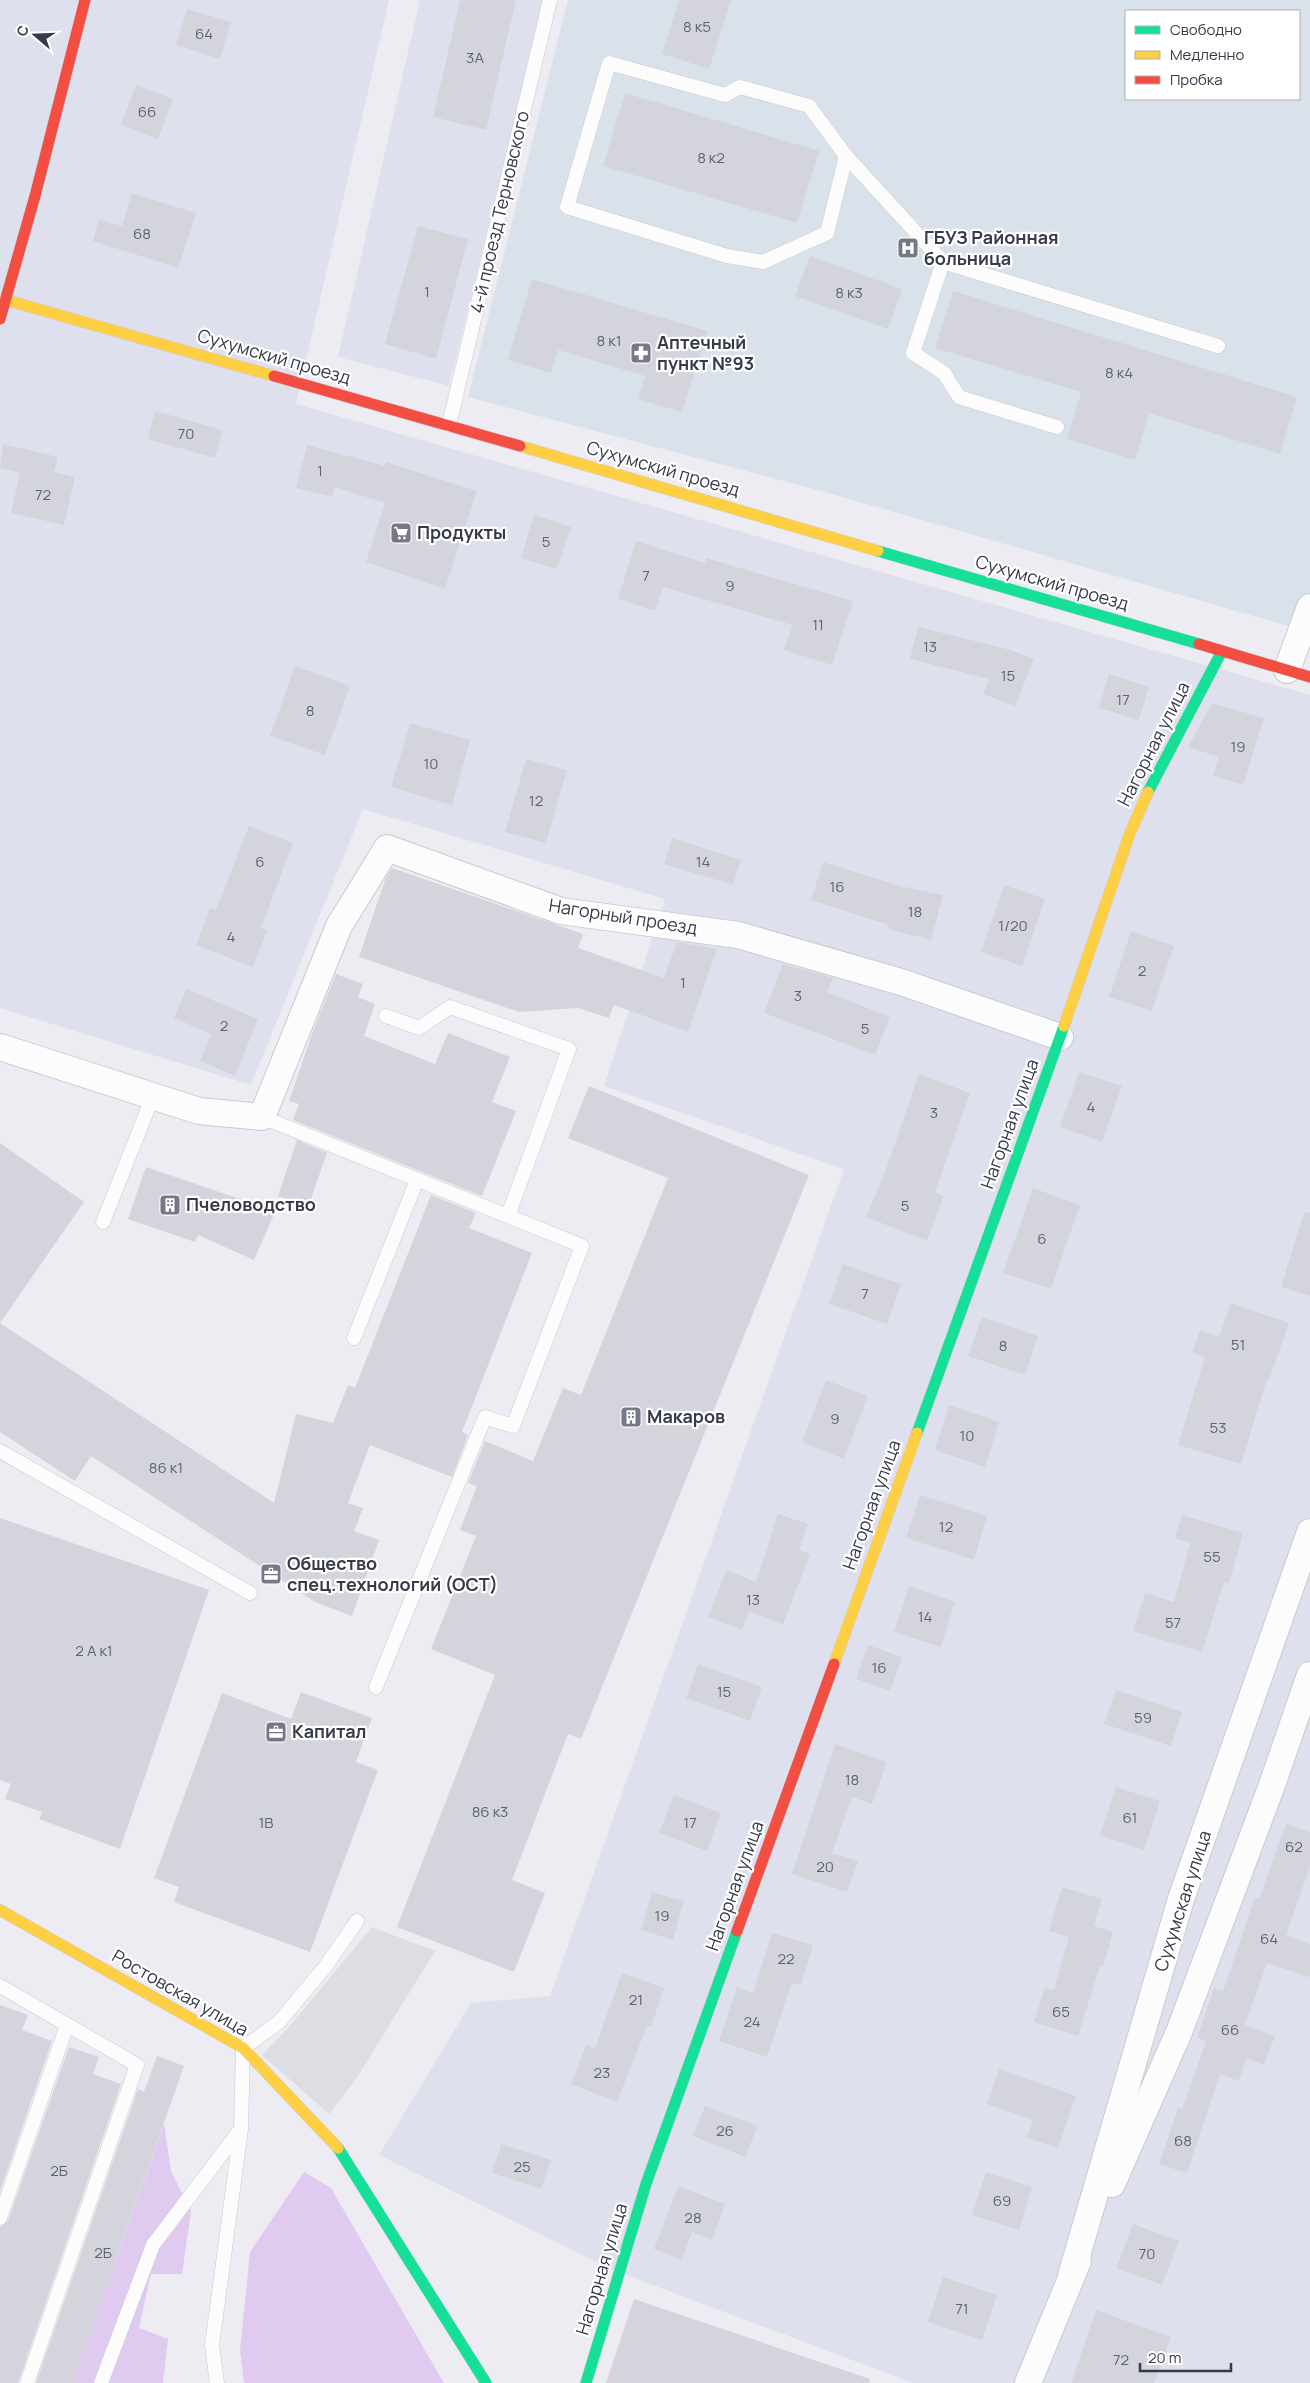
<svg xmlns="http://www.w3.org/2000/svg" width="1310" height="2383" viewBox="0 0 1310 2383" font-family="Manrope,sans-serif">
	<style>
		.residential { fill: #dfe0ed }
		.medical { fill: #d9e2eb; fill-rule: evenodd }
		.green { fill: #e0caef }
		.parking { fill: #dddee4 }
		.building { fill: #d4d5dc }
		.lines { fill: none; stroke-linecap: round; stroke-linejoin: round }
		.lane-casing { stroke: #c9cad0; stroke-width: 15 }
		.street-casing { stroke: #c9cad0; stroke-width: 28 }
		.fast-casing { stroke: #cccddd; stroke-width: 12 }
		.slow-casing { stroke: #cccddd; stroke-width: 12 }
		.jam-casing { stroke: #cccddd; stroke-width: 12 }
		.lane { stroke: #fcfcfd; stroke-width: 14 }
		.street { stroke: #fcfcfd; stroke-width: 26 }
		.fast { stroke: #16e098; stroke-width: 11 }
		.slow { stroke: #ffcf43; stroke-width: 11 }
		.jam { stroke: #f24e42; stroke-width: 11 }
		.labels { text-anchor: middle; stroke-width: 4.5; stroke-linejoin: round; paint-order: stroke }
		.number-label { font-size: 15px; fill: #5e626f }
		.street-label { font-size: 18px; fill: #363a4a; stroke: #fff }
		.poi-label { font-size: 18px; font-weight: bold; fill: #363a4a; stroke: #fff; text-anchor: start }
	</style>
	<rect width="100%" height="100%" fill="#ececf2"/>
	<g class="residential">
		<path d="M 0,0 L 389,0 L 296,404 L 1310,695 L 1310,2383 L 913,2383 L 613,2270 L 379,2155 L 471,2003 L 550,1996 L 844,1169 L 604,1086 L 665,899 L 363,809 L 251,1085 L 0,1008 Z"/>
		<path d="M 420,0 L 544,0 L 449,386 L 338,357 Z"/>
	</g>
	<path class="medical" d="M 568,0 L 1310,0 L 1310,615 L 1302,630 L 825,492 L 468,397 ZM 1126,11 L 1299,11 L 1299,99 L 1126,99 Z"/>
	<g class="green">
		<path d="M 164,2124 L 171,2171 L 191,2211 L 182,2274 L 151,2274 L 139,2328 L 168,2339 L 163,2383 L 72,2383 Z"/>
		<path d="M 304,2172 L 331,2188 L 444,2383 L 244,2383 L 240,2350 L 250,2252 Z"/>
	</g>
	<path class="parking" d="M 372,1927 L 435,1951 L 356,2079 L 329,2114 L 262,2055 L 289,2027 Z"/>
	<g class="building">
		<path d="M 460,0 L 516,0 L 486,130 L 433,117 Z"/>
		<path d="M 679,0 L 731,0 L 709,69 L 662,54 Z"/>
		<path d="M 187,9 L 231,22 L 220,59 L 176,45 Z"/>
		<path d="M 136,85 L 173,99 L 158,139 L 121,125 Z"/>
		<path d="M 625,93 L 819,151 L 797,223 L 603,166 Z"/>
		<path d="M 132,193 L 196,213 L 178,268 L 93,241 L 99,219 L 122,226 Z"/>
		<path d="M 418,226 L 468,239 L 436,359 L 385,344 Z"/>
		<path d="M 810,256 L 902,289 L 888,329 L 795,296 Z"/>
		<path d="M 532,279 L 707,331 L 682,412 L 638,399 L 645,376 L 558,350 L 551,373 L 508,360 Z"/>
		<path d="M 953,291 L 1297,397 L 1280,454 L 1149,413 L 1135,460 L 1067,439 L 1081,392 L 935,348 Z"/>
		<path d="M 155,411 L 223,430 L 215,458 L 148,439 Z"/>
		<path d="M 3,444 L 58,457 L 54,472 L 75,477 L 64,525 L 11,513 L 20,473 L 0,468 Z"/>
		<path d="M 307,445 L 385,466 L 386,462 L 477,491 L 445,589 L 366,562 L 385,503 L 335,487 L 332,497 L 296,488 Z"/>
		<path d="M 534,515 L 571,527 L 557,569 L 521,558 Z"/>
		<path d="M 636,541 L 705,563 L 706,558 L 853,601 L 832,665 L 784,650 L 792,625 L 663,587 L 655,611 L 618,599 Z"/>
		<path d="M 918,627 L 1011,650 L 1034,659 L 1015,706 L 983,694 L 989,679 L 910,659 Z"/>
		<path d="M 295,666 L 350,686 L 325,755 L 270,736 Z"/>
		<path d="M 1109,674 L 1149,687 L 1139,720 L 1099,708 Z"/>
		<path d="M 1212,703 L 1264,718 L 1243,785 L 1213,776 L 1219,757 L 1188,747 Z"/>
		<path d="M 410,723 L 470,740 L 452,805 L 391,787 Z"/>
		<path d="M 526,759 L 567,770 L 546,843 L 505,832 Z"/>
		<path d="M 249,826 L 293,843 L 261,928 L 267,930 L 253,967 L 196,945 L 210,908 L 216,910 Z"/>
		<path d="M 672,838 L 741,860 L 733,885 L 664,864 Z"/>
		<path d="M 823,862 L 900,886 L 943,895 L 931,940 L 888,929 L 889,925 L 811,900 Z"/>
		<path d="M 392,868 L 583,934 L 578,948 L 664,978 L 677,942 L 717,949 L 688,1032 L 614,1005 L 609,1018 L 578,1008 L 519,1012 L 359,957 L 385,880 Z"/>
		<path d="M 1004,885 L 1045,899 L 1022,966 L 981,952 Z"/>
		<path d="M 1131,931 L 1174,946 L 1152,1011 L 1109,997 Z"/>
		<path d="M 783,964 L 833,978 L 827,992 L 890,1017 L 875,1055 L 764,1013 Z"/>
		<path d="M 336,974 L 363,984 L 358,997 L 375,1004 L 364,1036 L 435,1064 L 448,1033 L 510,1057 L 492,1102 L 516,1111 L 482,1196 L 293,1120 L 299,1104 L 289,1101 L 313,1031 Z"/>
		<path d="M 186,989 L 258,1019 L 235,1076 L 200,1061 L 211,1034 L 174,1018 Z"/>
		<path d="M 1079,1072 L 1122,1086 L 1102,1142 L 1060,1127 Z"/>
		<path d="M 919,1074 L 970,1093 L 935,1192 L 944,1196 L 927,1241 L 866,1217 L 885,1172 Z"/>
		<path d="M 589,1086 L 809,1175 L 581,1739 L 568,1734 L 512,1880 L 545,1893 L 514,1972 L 397,1927 L 495,1675 L 431,1649 L 476,1536 L 460,1530 L 477,1486 L 468,1483 L 485,1441 L 533,1461 L 563,1388 L 581,1395 L 668,1178 L 568,1138 Z"/>
		<path d="M 297,1140 L 327,1153 L 308,1207 L 278,1196 Z"/>
		<path d="M 0,1143 L 84,1202 L 0,1323 Z"/>
		<path d="M 146,1167 L 240,1199 L 274,1214 L 254,1260 L 198,1235 L 195,1242 L 128,1219 Z"/>
		<path d="M 1033,1188 L 1080,1205 L 1051,1289 L 1003,1273 Z"/>
		<path d="M 431,1195 L 476,1213 L 469,1228 L 532,1253 L 462,1432 L 468,1435 L 452,1477 L 370,1445 L 348,1503 L 363,1508 L 354,1531 L 379,1540 L 352,1616 L 315,1602 L 91,1456 L 75,1481 L 0,1432 L 0,1323 L 274,1503 L 296,1414 L 333,1423 L 348,1385 L 355,1388 Z"/>
		<path d="M 1304,1212 L 1310,1213 L 1310,1296 L 1281,1287 Z"/>
		<path d="M 843,1264 L 901,1284 L 887,1324 L 829,1304 Z"/>
		<path d="M 1231,1303 L 1289,1323 L 1269,1380 L 1267,1379 L 1241,1464 L 1178,1445 L 1205,1357 L 1192,1353 L 1200,1330 L 1219,1337 Z"/>
		<path d="M 982,1317 L 1038,1336 L 1025,1375 L 968,1356 Z"/>
		<path d="M 826,1380 L 868,1396 L 844,1459 L 802,1442 Z"/>
		<path d="M 949,1405 L 999,1422 L 985,1467 L 935,1450 Z"/>
		<path d="M 920,1495 L 987,1516 L 974,1560 L 906,1538 Z"/>
		<path d="M 778,1514 L 808,1524 L 799,1550 L 810,1554 L 783,1625 L 749,1611 L 742,1630 L 708,1617 L 726,1570 L 756,1582 Z"/>
		<path d="M 1182,1515 L 1243,1533 L 1229,1584 L 1224,1582 L 1202,1652 L 1133,1631 L 1145,1593 L 1174,1602 L 1190,1543 L 1175,1538 Z"/>
		<path d="M 0,1518 L 209,1590 L 120,1849 L 39,1819 L 42,1812 L 5,1799 L 11,1784 L 0,1780 Z"/>
		<path d="M 909,1586 L 955,1602 L 941,1647 L 894,1632 Z"/>
		<path d="M 868,1645 L 902,1657 L 890,1691 L 856,1679 Z"/>
		<path d="M 698,1664 L 762,1687 L 750,1721 L 686,1698 Z"/>
		<path d="M 1116,1690 L 1182,1712 L 1171,1746 L 1104,1724 Z"/>
		<path d="M 301,1692 L 372,1718 L 356,1762 L 378,1770 L 310,1952 L 174,1902 L 179,1887 L 154,1878 L 222,1693 L 291,1719 Z"/>
		<path d="M 835,1744 L 887,1762 L 872,1804 L 852,1797 L 832,1853 L 858,1861 L 847,1892 L 792,1874 Z"/>
		<path d="M 1116,1787 L 1160,1801 L 1144,1850 L 1100,1835 Z"/>
		<path d="M 674,1795 L 721,1813 L 707,1851 L 659,1833 Z"/>
		<path d="M 1286,1824 L 1310,1832 L 1310,1867 L 1286,1935 L 1310,1944 L 1310,1977 L 1267,1963 L 1245,2025 L 1275,2036 L 1264,2065 L 1246,2058 L 1239,2081 L 1220,2074 L 1187,2173 L 1159,2164 L 1178,2108 L 1182,2109 L 1206,2041 L 1197,2038 L 1214,1988 L 1223,1991 L 1255,1897 L 1259,1899 Z"/>
		<path d="M 1062,1887 L 1102,1899 L 1094,1926 L 1113,1932 L 1103,1967 L 1100,1966 L 1078,2036 L 1034,2022 L 1045,1988 L 1054,1990 L 1069,1937 L 1049,1931 Z"/>
		<path d="M 652,1892 L 684,1901 L 673,1940 L 641,1930 Z"/>
		<path d="M 772,1933 L 813,1945 L 801,1985 L 792,1983 L 767,2057 L 719,2041 L 737,1987 L 753,1993 Z"/>
		<path d="M 622,1973 L 664,1988 L 651,2027 L 647,2026 L 617,2102 L 571,2084 L 586,2045 L 595,2048 Z"/>
		<path d="M 0,2005 L 28,2015 L 22,2030 L 52,2041 L 0,2191 Z"/>
		<path d="M 69,2047 L 99,2057 L 93,2074 L 121,2084 L 18,2383 L 0,2383 L 0,2227 L 8,2221 Z"/>
		<path d="M 157,2056 L 184,2066 L 72,2383 L 36,2383 L 138,2089 L 144,2092 Z"/>
		<path d="M 999,2069 L 1076,2096 L 1058,2148 L 1027,2138 L 1033,2120 L 987,2104 Z"/>
		<path d="M 705,2106 L 758,2126 L 745,2157 L 693,2136 Z"/>
		<path d="M 501,2144 L 551,2160 L 541,2189 L 492,2173 Z"/>
		<path d="M 986,2172 L 1032,2187 L 1019,2230 L 972,2215 Z"/>
		<path d="M 678,2186 L 725,2204 L 712,2240 L 692,2232 L 682,2260 L 654,2249 Z"/>
		<path d="M 1133,2224 L 1179,2241 L 1162,2285 L 1116,2268 Z"/>
		<path d="M 943,2277 L 997,2295 L 982,2340 L 928,2322 Z"/>
		<path d="M 634,2299 L 870,2379 L 869,2383 L 606,2383 Z"/>
		<path d="M 1096,2310 L 1171,2337 L 1154,2383 L 1071,2383 Z"/>
	</g>
	<g class="lines">
		<g class="lane-casing">
			<g id="lane">
				<path d="M 846,156 L 827,233 L 763,262 L 727,256 L 567,207 L 609,63 L 725,95 L 740,87 L 809,106 L 846,156 L 943,262 L 913,353 L 944,373 L 959,397 L 1057,427"/>
				<path d="M 943,262 L 1218,346"/>
				<path d="M 449,425 L 550,0"/>
				<path d="M 386,1016 L 419,1028 L 450,1007 L 569,1049 L 508,1216"/>
				<path d="M 262,1117 L 582,1246 L 513,1426 L 485,1417 L 376,1687"/>
				<path d="M 103,1222 L 153,1096"/>
				<path d="M 354,1338 L 417,1180"/>
				<path d="M 0,1451 L 250,1593"/>
				<path d="M 0,1986 L 137,2065 L 27,2383"/>
				<path d="M 0,2218 L 67,2025"/>
				<path d="M 101,2383 L 153,2245 L 240,2130"/>
				<path d="M 217,2383 L 212,2345 L 241,2129 L 243,2048 L 279,2022 L 325,1967 L 357,1921"/>
			</g>
		</g>
		<g class="street-casing">
			<g id="street">
				<path d="M 1287,670 L 1310,607"/>
				<path d="M 0,1047 L 199,1111 L 262,1117 L 339,926 L 387,848 L 561,911 L 738,935 L 901,982 L 1060,1037"/>
				<path d="M 1112,2184 L 1179,2032 L 1272,1785 L 1310,1675"/>
				<path d="M 1071,2276 L 1181,1899 L 1310,1532"/>
				<path d="M 1028,2383 L 1078,2261"/>
			</g>
		</g>
		<g class="fast-casing">
			<g id="fast">
				<path d="M 878,551 L 1199,644"/>
				<path d="M 1148,792 L 1222,651"/>
				<path d="M 917,1433 L 1064,1026"/>
				<path d="M 338,2148 L 486,2383"/>
				<path d="M 586,2383 L 646,2184 L 737,1931"/>
			</g>
		</g>
		<g class="slow-casing">
			<g id="slow">
				<path d="M 6,300 L 274,376"/>
				<path d="M 520,446 L 878,551"/>
				<path d="M 1064,1026 L 1130,833 L 1148,792"/>
				<path d="M 834,1664 L 917,1433"/>
				<path d="M 0,1910 L 243,2048 L 338,2148"/>
			</g>
		</g>
		<g class="jam-casing">
			<g id="jam">
				<path d="M 0,319 L 35,196 L 85,0"/>
				<path d="M 274,376 L 520,446"/>
				<path d="M 1199,644 L 1310,677"/>
				<path d="M 737,1931 L 834,1664"/>
			</g>
		</g>
		<use href="#lane" class="lane"/>
		<use href="#street" class="street"/>
		<use href="#fast" class="fast"/>
		<use href="#slow" class="slow"/>
		<use href="#jam" class="jam"/>
	</g>
	<defs>
		<g id="hospital-square" transform="scale(1.125)"><rect x="-9" y="-9" width="18" height="18" rx="4" fill="#767885" stroke="#fff"/><path d="M-5-5h3v3.5h4V-5h3V5h-3V1.5h-4V5h-3Z" fill="#fff"/></g>
		<g id="pharmacy-square" transform="scale(1.125)"><rect x="-9" y="-9" width="18" height="18" rx="4" fill="#767885" stroke="#fff"/><path d="M-2-6h4v4h4v4h-4v4h-4v-4h-4v-4h4Z" fill="#fff"/></g>
		<g id="supermarket-square" transform="scale(1.125)"><rect x="-9" y="-9" width="18" height="18" rx="4" fill="#767885" stroke="#fff"/><path d="M-6-5.5h2.5l.6 2H6L4.5 2H-2.5L-4.4-4H-6ZM-1.5 3.2a1.3 1.3 0 1 0 .1 0ZM3 3.2a1.3 1.3 0 1 0 .1 0Z" fill="#fff"/></g>
		<g id="building-square" transform="scale(1.125)"><rect x="-9" y="-9" width="18" height="18" rx="4" fill="#767885" stroke="#fff"/><path d="M-4-6H4V6H1V3H-1V6H-4ZM-2.5-4.3h1.7v1.8h-1.7ZM.8-4.3h1.7v1.8H.8ZM-2.5-1h1.7V.8h-1.7ZM.8-1h1.7V.8H.8Z" fill="#fff"/></g>
		<g id="office-square" transform="scale(1.125)"><rect x="-9" y="-9" width="18" height="18" rx="4" fill="#767885" stroke="#fff"/><path d="M-6-3h4V-5.5h4V-3h4V5H-6ZM-1-4.5V-3h2v-1.5ZM-6 0V1H6V0Z" fill="#fff"/></g>
	</defs>
	<g fill-rule="evenodd">
		<use href="#hospital-square" x="908" y="248"/>
		<use href="#pharmacy-square" x="641" y="353"/>
		<use href="#supermarket-square" x="401" y="533"/>
		<use href="#building-square" x="170" y="1205"/>
		<use href="#building-square" x="631" y="1417"/>
		<use href="#office-square" x="271" y="1574"/>
		<use href="#office-square" x="276" y="1732"/>
	</g>
	<g class="labels">
		<g class="number-label">
			<text x="697" y="32">8 к5</text>
			<text x="204" y="39">64</text>
			<text x="475" y="63">3А</text>
			<text x="147" y="117">66</text>
			<text x="711" y="163">8 к2</text>
			<text x="142" y="239">68</text>
			<text x="427" y="297">1</text>
			<text x="849" y="298">8 к3</text>
			<text x="609" y="346">8 к1</text>
			<text x="1119" y="378">8 к4</text>
			<text x="186" y="439">70</text>
			<text x="320" y="476">1</text>
			<text x="43" y="500">72</text>
			<text x="546" y="547">5</text>
			<text x="646" y="581">7</text>
			<text x="730" y="591">9</text>
			<text x="818" y="630">11</text>
			<text x="930" y="652">13</text>
			<text x="1008" y="681">15</text>
			<text x="1123" y="705">17</text>
			<text x="310" y="716">8</text>
			<text x="1238" y="752">19</text>
			<text x="431" y="769">10</text>
			<text x="536" y="806">12</text>
			<text x="260" y="867">6</text>
			<text x="703" y="867">14</text>
			<text x="837" y="892">16</text>
			<text x="915" y="917">18</text>
			<text x="1013" y="931">1/20</text>
			<text x="231" y="942">4</text>
			<text x="1142" y="976">2</text>
			<text x="683" y="988">1</text>
			<text x="798" y="1001">3</text>
			<text x="224" y="1031">2</text>
			<text x="865" y="1034">5</text>
			<text x="1091" y="1112">4</text>
			<text x="934" y="1118">3</text>
			<text x="905" y="1211">5</text>
			<text x="1042" y="1244">6</text>
			<text x="865" y="1299">7</text>
			<text x="1238" y="1350">51</text>
			<text x="1003" y="1351">8</text>
			<text x="835" y="1424">9</text>
			<text x="1218" y="1433">53</text>
			<text x="967" y="1441">10</text>
			<text x="166" y="1473">86 к1</text>
			<text x="946" y="1532">12</text>
			<text x="1212" y="1562">55</text>
			<text x="753" y="1605">13</text>
			<text x="925" y="1622">14</text>
			<text x="1173" y="1628">57</text>
			<text x="94" y="1656">2 А к1</text>
			<text x="879" y="1673">16</text>
			<text x="724" y="1697">15</text>
			<text x="1143" y="1723">59</text>
			<text x="852" y="1785">18</text>
			<text x="490" y="1817">86 к3</text>
			<text x="1130" y="1823">61</text>
			<text x="266" y="1828">1В</text>
			<text x="690" y="1828">17</text>
			<text x="1294" y="1852">62</text>
			<text x="825" y="1872">20</text>
			<text x="662" y="1921">19</text>
			<text x="1269" y="1944">64</text>
			<text x="786" y="1964">22</text>
			<text x="636" y="2005">21</text>
			<text x="1061" y="2017">65</text>
			<text x="752" y="2027">24</text>
			<text x="1230" y="2035">66</text>
			<text x="602" y="2078">23</text>
			<text x="725" y="2136">26</text>
			<text x="1183" y="2146">68</text>
			<text x="522" y="2172">25</text>
			<text x="59" y="2176">2Б</text>
			<text x="1002" y="2206">69</text>
			<text x="693" y="2223">28</text>
			<text x="103" y="2258">2Б</text>
			<text x="1147" y="2259">70</text>
			<text x="962" y="2314">71</text>
			<text x="1121" y="2365">72</text>
		</g>
		<g class="street-label">
			<text transform="translate(500 212) rotate(-77)" y="6">4-й проезд Терновского</text>
			<text transform="translate(274 357) rotate(16)" y="6">Сухумский проезд</text>
			<text transform="translate(663 469) rotate(16)" y="6">Сухумский проезд</text>
			<text transform="translate(1052 583) rotate(16)" y="6">Сухумский проезд</text>
			<text transform="translate(1154 744) rotate(-63)" y="6">Нагорная улица</text>
			<text transform="translate(623 917) rotate(9)" y="6">Нагорный проезд</text>
			<text transform="translate(1010 1124) rotate(-70)" y="6">Нагорная улица</text>
			<text transform="translate(872 1505) rotate(-70)" y="6">Нагорная улица</text>
			<text transform="translate(735 1886) rotate(-70)" y="6">Нагорная улица</text>
			<text transform="translate(1183 1901) rotate(-72)" y="6">Сухумская улица</text>
			<text transform="translate(180 1993) rotate(30)" y="6">Ростовская улица</text>
			<text transform="translate(602 2269) rotate(-73)" y="6">Нагорная улица</text>
		</g>
		<g class="poi-label">
			<text x="924" y="244">ГБУЗ Районная<tspan x="924" dy="21">больница</tspan></text>
			<text x="657" y="349">Аптечный<tspan x="657" dy="21">пункт №93</tspan></text>
			<text x="417" y="539">Продукты</text>
			<text x="186" y="1211">Пчеловодство</text>
			<text x="647" y="1423">Макаров</text>
			<text x="287" y="1570">Общество<tspan x="287" dy="21">спец.технологий (ОСТ)</tspan></text>
			<text x="292" y="1738">Капитал</text>
		</g>
	</g>
	<rect x="1125" y="10" width="175" height="90" fill="#ffffff" stroke="#afb0b7"/>
	<rect x="1135" y="26" width="25" height="8" fill="#16e098" stroke="#afb0b7"/>
	<text x="1170" y="35" font-size="15" fill="#363a4a">Свободно</text>
	<rect x="1135" y="51" width="25" height="8" fill="#ffcf43" stroke="#afb0b7"/>
	<text x="1170" y="60" font-size="15" fill="#363a4a">Медленно</text>
	<rect x="1135" y="76" width="25" height="8" fill="#f24e42" stroke="#afb0b7"/>
	<text x="1170" y="85" font-size="15" fill="#363a4a">Пробка</text>
	<g transform="translate(35 35) rotate(289)" stroke="#ffffff" stroke-width="4" paint-order="stroke">
	<path d="M0-4L9 19L0 12L-9 19Z" fill="#363a4a"/>
	<text y="-8" font-size="14" font-weight="bold" text-anchor="middle" fill="#363a4a">С</text>
	</g>
	<path d="M1140 2363v8h91v-8" fill="none" stroke="#363a4a" stroke-width="2.5"/>
	<text x="1148" y="2363" font-size="15" fill="#363a4a" stroke="#ffffff" stroke-width="4" paint-order="stroke">20 m</text>
</svg>
